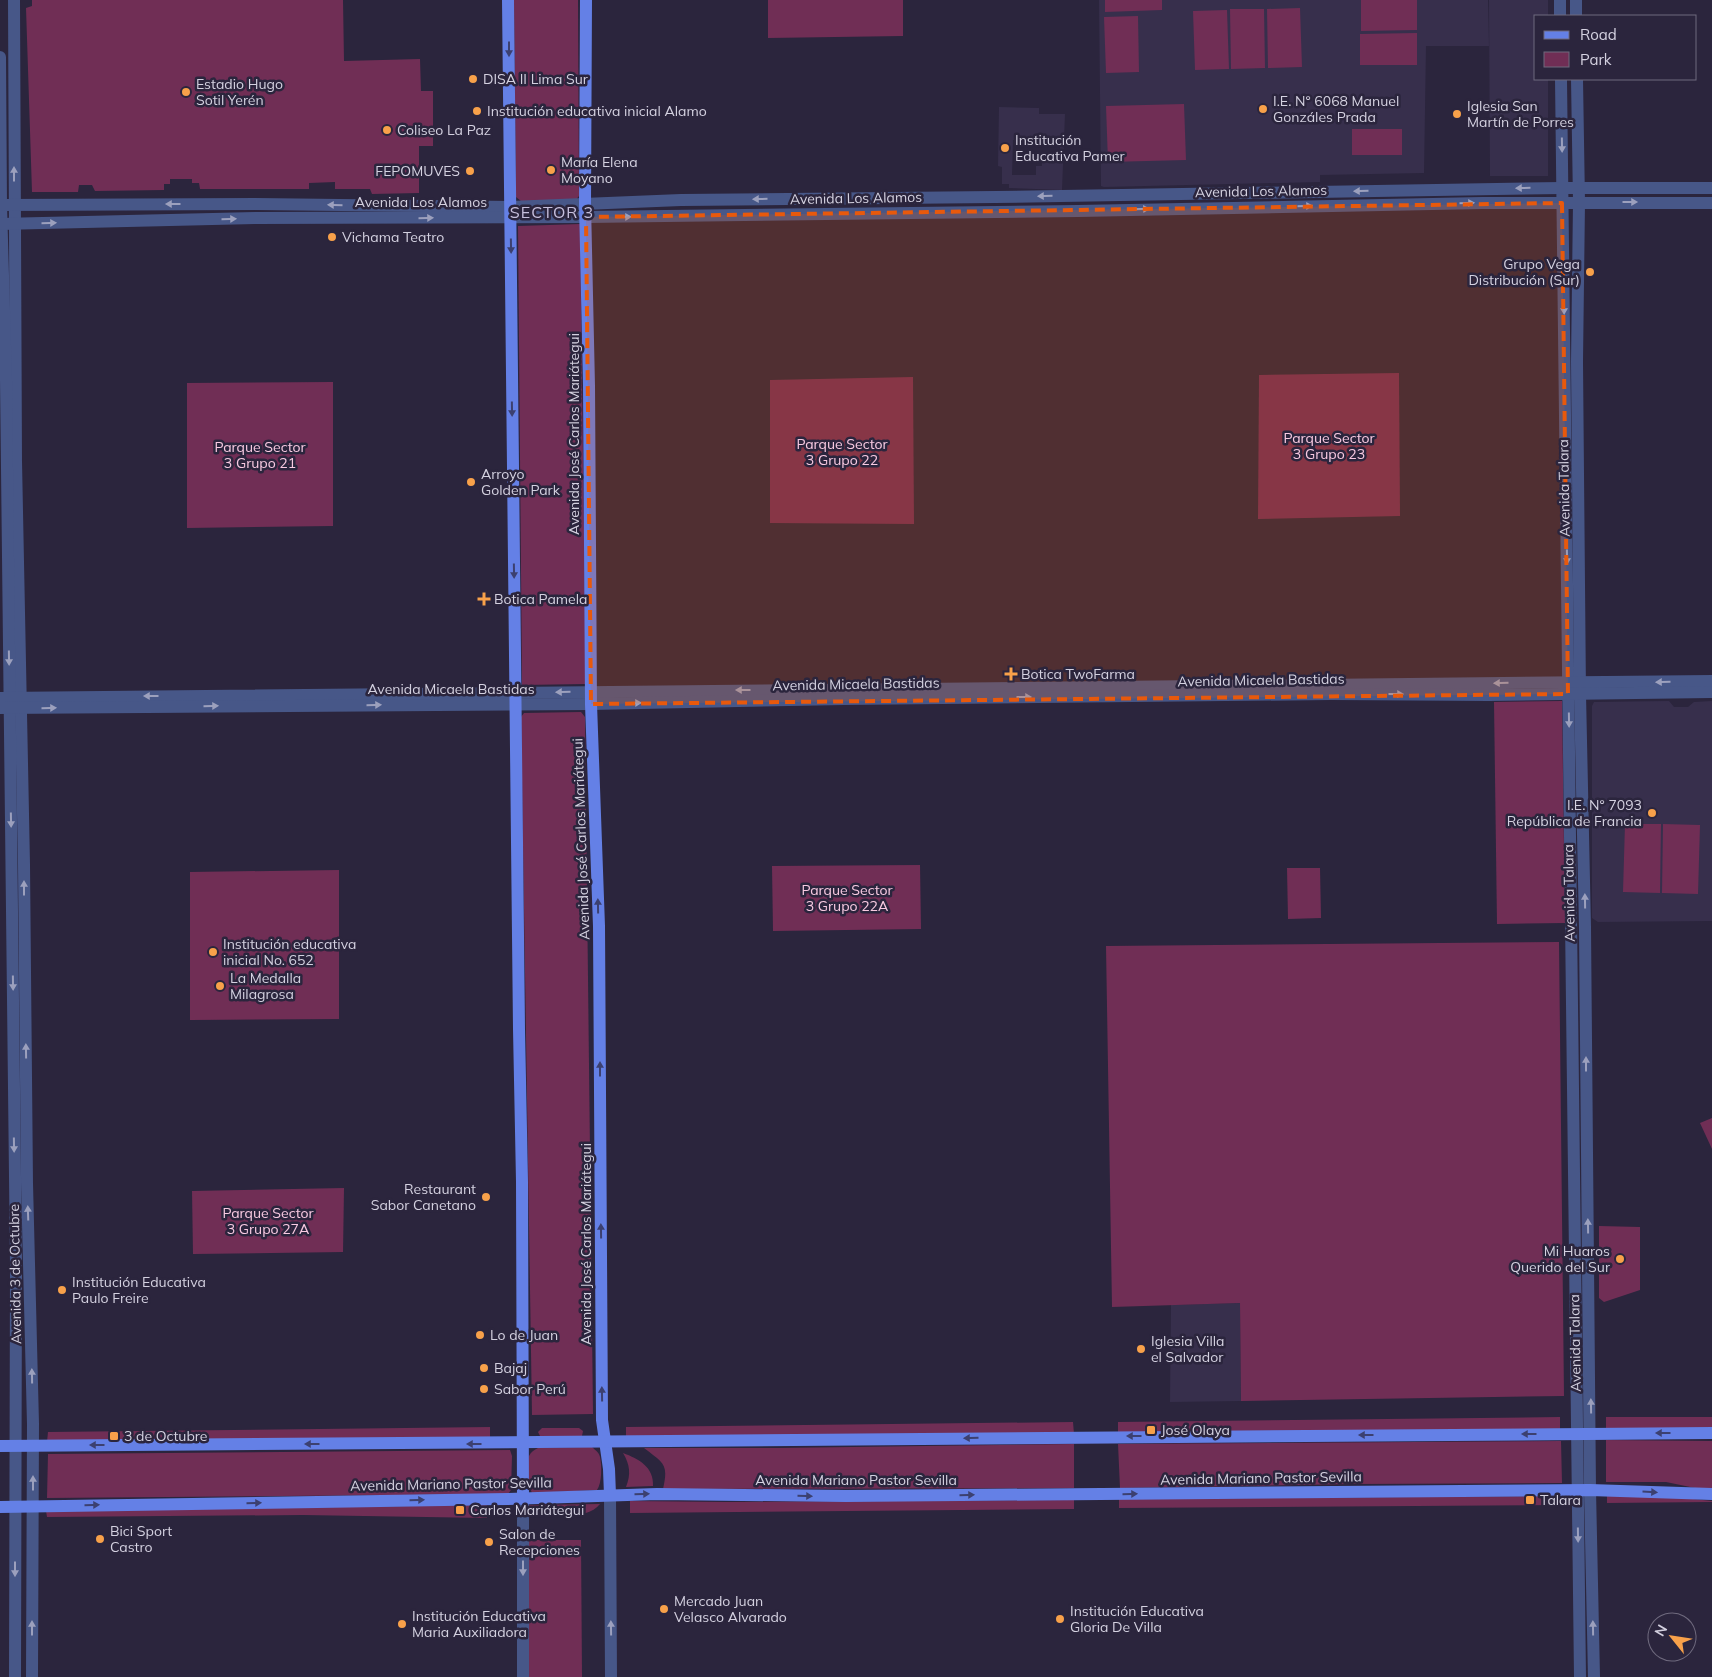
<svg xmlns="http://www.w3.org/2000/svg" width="1712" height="1677" viewBox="0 0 1712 1677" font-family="Mulish,sans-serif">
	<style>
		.built { fill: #372f4c; fill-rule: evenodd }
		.green { fill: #702e55 }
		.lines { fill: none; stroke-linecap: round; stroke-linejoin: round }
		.minor { stroke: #475788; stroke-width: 12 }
		.major { stroke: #6480e6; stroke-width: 12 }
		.oneway { fill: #3c4070 }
		.oneway2 { fill: #9ca0bd }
		.marked { fill: #e8590c; fill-opacity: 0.2; stroke: #e8590c; stroke-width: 4; stroke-dasharray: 10 6; stroke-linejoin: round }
		.poi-dot { fill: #f8a14a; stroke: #2b253d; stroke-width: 2 }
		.labels { text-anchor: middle; stroke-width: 5; stroke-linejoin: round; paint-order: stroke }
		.poi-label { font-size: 14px; fill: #d4d1e0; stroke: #2b253d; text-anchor: start }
		.street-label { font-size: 14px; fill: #d4d1e0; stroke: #2b253d }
		.park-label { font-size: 14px; fill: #f9cae2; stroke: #2b253d }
		.quarter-label { font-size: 16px; letter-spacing: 1px; fill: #c6bfdd; stroke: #2b253d }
	</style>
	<rect width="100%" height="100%" fill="#2b253d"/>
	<g class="built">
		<path d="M 1099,0 L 1488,0 L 1489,46 L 1426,46 L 1424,173 L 1320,175 L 1320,182 L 1104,187 L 1101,186 Z"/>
		<path d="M 1489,0 L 1548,0 L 1548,16 L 1536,16 L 1536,79 L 1548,79 L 1548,176 L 1490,176 Z"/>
		<path d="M 999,107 L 1039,108 L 1039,114 L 1065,114 L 1062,190 L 1009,188 L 1009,184 L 1002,184 L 1002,167 L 998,166 ZM 1013,140 L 1060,141 L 1060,155 L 1042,154 L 1042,166 L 1036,166 L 1036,175 L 1012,175 Z"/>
		<path d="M 1669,701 L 1674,707 L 1688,707 L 1694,702 L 1712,701 L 1712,921 L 1598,922 L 1592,918 L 1592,706 L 1594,702 Z"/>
		<path d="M 1240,1303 L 1241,1401 L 1170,1402 L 1171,1305 Z"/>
	</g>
	<g class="green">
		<path d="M 32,0 L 343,0 L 344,61 L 420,59 L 421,91 L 433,91 L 433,146 L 419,146 L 419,193 L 372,194 L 370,189 L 335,189 L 335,182 L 309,183 L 309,189 L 200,189 L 199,183 L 192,183 L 192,179 L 170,179 L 170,184 L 164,184 L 164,190 L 95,191 L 92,185 L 79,185 L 78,192 L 32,192 L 26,8 L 32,6 Z"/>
		<path d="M 514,0 L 578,0 L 579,196 L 575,201 L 521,201 L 516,197 Z"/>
		<path d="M 768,0 L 903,0 L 903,36 L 768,38 Z"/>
		<path d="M 1105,0 L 1162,0 L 1162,10 L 1105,12 Z"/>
		<path d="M 1361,0 L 1417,0 L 1417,30 L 1361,31 Z"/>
		<path d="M 1300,8 L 1302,67 L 1268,68 L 1267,9 Z"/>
		<path d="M 1230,9 L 1264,9 L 1265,68 L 1231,69 Z"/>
		<path d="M 1227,10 L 1229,69 L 1195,70 L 1193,11 Z"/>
		<path d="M 1138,16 L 1139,72 L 1106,73 L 1104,17 Z"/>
		<path d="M 1417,33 L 1417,65 L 1360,65 L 1360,34 Z"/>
		<path d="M 1184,104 L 1186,160 L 1108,162 L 1106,106 Z"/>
		<rect x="1352" y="129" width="50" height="26"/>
		<path d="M 580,224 L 586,684 L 522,685 L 518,226 Z"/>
		<path d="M 1399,373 L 1400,516 L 1258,519 L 1259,375 Z"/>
		<path d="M 913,377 L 914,524 L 770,523 L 770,380 Z"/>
		<path d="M 333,382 L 333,526 L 187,528 L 187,383 Z"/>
		<path d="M 1562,701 L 1565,923 L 1497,924 L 1494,702 Z"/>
		<path d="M 581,712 L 585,717 L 593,1414 L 532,1415 L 521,717 L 524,713 Z"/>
		<path d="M 1625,824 L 1661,824 L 1660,893 L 1623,892 Z"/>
		<path d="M 1663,824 L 1700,825 L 1698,894 L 1662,893 Z"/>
		<path d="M 920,865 L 921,929 L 773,931 L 772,866 Z"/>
		<path d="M 1287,868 L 1320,868 L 1321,918 L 1288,919 Z"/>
		<path d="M 339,870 L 339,1019 L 190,1020 L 190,872 Z"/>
		<path d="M 1559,942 L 1564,1396 L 1241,1401 L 1240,1303 L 1112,1307 L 1106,946 Z"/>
		<path d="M 1712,1118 L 1712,1149 L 1700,1123 Z"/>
		<path d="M 344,1188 L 343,1252 L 193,1254 L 192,1191 Z"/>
		<path d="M 1599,1226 L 1640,1227 L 1640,1290 L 1604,1302 L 1599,1298 Z"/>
		<path d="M 1560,1417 L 1560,1429 L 1118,1433 L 1118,1422 Z"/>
		<path d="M 1606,1417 L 1712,1417 L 1712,1429 L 1606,1428 Z"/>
		<path d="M 1073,1422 L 1074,1434 L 626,1437 L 626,1427 Z"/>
		<path d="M 490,1427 L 490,1438 L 47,1442 L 48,1432 Z"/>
		<path d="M 542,1428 L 579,1428 L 583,1431 L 582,1436 L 540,1436 L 538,1432 Z"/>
		<path d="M 1606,1440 L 1712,1441 L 1712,1488 L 1700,1489 L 1666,1482 L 1606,1482 Z"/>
		<path d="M 1561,1441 L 1562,1483 L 1352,1484 L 1120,1488 L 1118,1444 Z"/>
		<path d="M 1074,1444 L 1074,1488 L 663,1489 C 669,1463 663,1463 644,1448 L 778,1448 Z"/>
		<path d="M 592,1447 C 595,1450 599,1452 600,1457 C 602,1466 602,1483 597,1490 L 532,1493 C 529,1486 527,1464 529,1456 C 531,1452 534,1450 538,1448 Z"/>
		<path d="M 510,1450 L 512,1456 L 511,1490 L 508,1494 L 47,1498 L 48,1454 Z"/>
		<path d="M 623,1453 C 639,1459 654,1467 653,1486 L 626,1487 C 631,1474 630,1465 623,1453 Z"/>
		<path d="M 1607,1495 L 1655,1495 L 1712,1501 L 1712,1502 L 1607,1503 Z"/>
		<path d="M 1561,1496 L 1562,1505 L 1119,1508 L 1119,1499 Z"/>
		<path d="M 1074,1500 L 1074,1509 L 630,1513 L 630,1501 L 727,1502 Z"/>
		<path d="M 600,1504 C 588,1520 547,1519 532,1510 L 529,1505 Z"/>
		<path d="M 487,1505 L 487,1518 L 303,1515 L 47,1517 L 46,1511 Z"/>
		<path d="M 529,1540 L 581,1540 L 582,1677 L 529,1677 Z"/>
	</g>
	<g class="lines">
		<g class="minor">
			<path d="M 14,0 L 16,461 L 24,864 L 27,1183 L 33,1424 L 32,1677"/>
			<path d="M 1560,0 L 1560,16"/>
			<path d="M 1576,0 L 1576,16"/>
			<path d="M 0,57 L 1,205 L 6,380 L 16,1265 L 15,1677"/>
			<path d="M 1561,79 L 1580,1677"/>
			<path d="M 1577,79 L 1579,202 L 1577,362 L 1580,694 L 1585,927 L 1590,1490 L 1594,1677"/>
			<path d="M 0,205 L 256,204 L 510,207 L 681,200 L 995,197 L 1562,188 L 1712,188"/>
			<path d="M 0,224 L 255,218 L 586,217 L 1078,211 L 1482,203 L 1712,203"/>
			<path d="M 0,698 L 1712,681"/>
			<path d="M 0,708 L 591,704 L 844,699 L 1331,694 L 1489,695 L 1712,692"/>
			<path d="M 610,1495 L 611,1677"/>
			<path d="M 523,1677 L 523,1499"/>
		</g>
		<g class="major">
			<path d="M 508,0 L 519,1029 L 522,1182 L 523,1499"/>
			<path d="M 586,0 L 585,204 L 589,386 L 591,704 L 599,926 L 602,1420 L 609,1469 L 610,1495"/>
			<path d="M 0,1446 L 1712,1433"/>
			<path d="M 0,1507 L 508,1499 L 657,1494 L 846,1496 L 1590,1490 L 1712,1494"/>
		</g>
	</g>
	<defs><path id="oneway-solid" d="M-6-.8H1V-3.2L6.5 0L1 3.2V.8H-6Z" transform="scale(1.25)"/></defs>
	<g class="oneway">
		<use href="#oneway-solid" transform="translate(509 49) rotate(90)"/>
		<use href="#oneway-solid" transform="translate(511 246) rotate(89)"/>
		<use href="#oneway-solid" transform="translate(512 409) rotate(89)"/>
		<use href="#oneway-solid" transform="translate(514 571) rotate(89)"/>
		<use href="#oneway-solid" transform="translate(598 906) rotate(-91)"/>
		<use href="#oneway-solid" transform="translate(600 1069) rotate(-90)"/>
		<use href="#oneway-solid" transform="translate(601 1231) rotate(-91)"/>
		<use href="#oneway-solid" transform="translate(602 1394) rotate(-91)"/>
		<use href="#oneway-solid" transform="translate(1663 1433) rotate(180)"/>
		<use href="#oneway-solid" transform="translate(1529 1434) rotate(180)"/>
		<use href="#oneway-solid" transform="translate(1366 1435) rotate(180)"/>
		<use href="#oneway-solid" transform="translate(1134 1436) rotate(180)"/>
		<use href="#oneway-solid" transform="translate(971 1438) rotate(179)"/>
		<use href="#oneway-solid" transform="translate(312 1444) rotate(180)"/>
		<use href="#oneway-solid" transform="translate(474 1444) rotate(180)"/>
		<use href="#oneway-solid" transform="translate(97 1445) rotate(180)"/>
		<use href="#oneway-solid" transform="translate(1650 1492) rotate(3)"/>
		<use href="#oneway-solid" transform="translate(642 1494) rotate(-2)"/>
		<use href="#oneway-solid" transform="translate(1130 1494) rotate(-1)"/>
		<use href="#oneway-solid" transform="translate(967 1495) rotate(-1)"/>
		<use href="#oneway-solid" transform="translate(805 1496) rotate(1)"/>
		<use href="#oneway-solid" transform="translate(417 1500) rotate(-1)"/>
		<use href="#oneway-solid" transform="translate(254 1503) rotate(-1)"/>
		<use href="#oneway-solid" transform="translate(92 1505) rotate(-1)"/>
	</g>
	<g class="oneway2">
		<use href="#oneway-solid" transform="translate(1562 145) rotate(89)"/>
		<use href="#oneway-solid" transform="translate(14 174) rotate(-90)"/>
		<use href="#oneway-solid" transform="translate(1523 188) rotate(179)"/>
		<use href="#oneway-solid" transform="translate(1361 191) rotate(179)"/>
		<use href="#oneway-solid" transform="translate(1045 196) rotate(179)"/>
		<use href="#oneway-solid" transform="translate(760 199) rotate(179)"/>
		<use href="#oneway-solid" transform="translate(1630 202)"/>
		<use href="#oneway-solid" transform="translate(1467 203) rotate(-1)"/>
		<use href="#oneway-solid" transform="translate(173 204) rotate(180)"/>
		<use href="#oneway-solid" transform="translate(335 205) rotate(-179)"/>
		<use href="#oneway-solid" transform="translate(1305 206) rotate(-1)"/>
		<use href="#oneway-solid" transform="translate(1142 209) rotate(-2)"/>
		<use href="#oneway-solid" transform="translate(624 217) rotate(-1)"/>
		<use href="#oneway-solid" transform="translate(426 218) rotate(-1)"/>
		<use href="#oneway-solid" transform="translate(229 219) rotate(-1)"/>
		<use href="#oneway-solid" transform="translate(49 223) rotate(-1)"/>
		<use href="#oneway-solid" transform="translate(1564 307) rotate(89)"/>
		<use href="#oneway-solid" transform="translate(1567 557) rotate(89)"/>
		<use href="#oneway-solid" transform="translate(9 658) rotate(89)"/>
		<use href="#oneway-solid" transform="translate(1663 682) rotate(179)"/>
		<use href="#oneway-solid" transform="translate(1501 683) rotate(179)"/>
		<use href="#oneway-solid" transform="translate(743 690) rotate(180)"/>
		<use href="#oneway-solid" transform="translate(563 692) rotate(179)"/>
		<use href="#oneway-solid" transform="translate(1396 694)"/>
		<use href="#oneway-solid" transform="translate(151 696) rotate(180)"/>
		<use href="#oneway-solid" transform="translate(1024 697)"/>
		<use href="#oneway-solid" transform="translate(634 703) rotate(-1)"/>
		<use href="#oneway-solid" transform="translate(374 705) rotate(-1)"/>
		<use href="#oneway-solid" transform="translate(211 706) rotate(-1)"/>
		<use href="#oneway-solid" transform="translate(49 708) rotate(-1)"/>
		<use href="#oneway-solid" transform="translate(1569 720) rotate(89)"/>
		<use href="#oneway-solid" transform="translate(11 820) rotate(89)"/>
		<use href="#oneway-solid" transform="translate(24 888) rotate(-90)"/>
		<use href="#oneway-solid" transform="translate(1585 901) rotate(-91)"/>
		<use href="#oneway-solid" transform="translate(13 983) rotate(89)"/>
		<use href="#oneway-solid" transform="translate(26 1051) rotate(-91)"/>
		<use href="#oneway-solid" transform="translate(1586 1064) rotate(-90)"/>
		<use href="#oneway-solid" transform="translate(14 1145) rotate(89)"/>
		<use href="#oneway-solid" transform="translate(28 1213) rotate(-92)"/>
		<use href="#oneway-solid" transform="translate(1588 1226) rotate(-91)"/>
		<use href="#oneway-solid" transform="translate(32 1376) rotate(-91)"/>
		<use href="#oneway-solid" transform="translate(1591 1406) rotate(-91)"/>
		<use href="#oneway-solid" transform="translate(33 1483) rotate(-90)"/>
		<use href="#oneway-solid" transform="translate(1578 1535) rotate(89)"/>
		<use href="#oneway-solid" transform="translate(523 1568) rotate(90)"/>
		<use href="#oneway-solid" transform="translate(15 1569) rotate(90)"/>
		<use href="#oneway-solid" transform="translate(32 1628) rotate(-90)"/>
		<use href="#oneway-solid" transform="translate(611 1628) rotate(-91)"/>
		<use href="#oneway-solid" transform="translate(1593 1628) rotate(-91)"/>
	</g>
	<path class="marked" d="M 1562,203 L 1568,694 L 591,704 L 586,217 Z"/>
	<g class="poi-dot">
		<circle cx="473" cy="79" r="5"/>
		<circle cx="186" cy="92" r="5"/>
		<circle cx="1263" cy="109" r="5"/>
		<circle cx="477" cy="111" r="5"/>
		<circle cx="1457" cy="114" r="5"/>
		<circle cx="387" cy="130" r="5"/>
		<circle cx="1005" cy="148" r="5"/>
		<circle cx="551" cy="170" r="5"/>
		<circle cx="470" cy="171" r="5"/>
		<circle cx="332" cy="237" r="5"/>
		<circle cx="1590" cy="272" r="5"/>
		<circle cx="471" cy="482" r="5"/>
		<path d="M481.5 591.5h5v5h5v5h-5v5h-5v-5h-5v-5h5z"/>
		<path d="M1008.5 666.5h5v5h5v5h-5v5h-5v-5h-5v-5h5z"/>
		<circle cx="1652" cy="813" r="5"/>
		<circle cx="213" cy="952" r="5"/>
		<circle cx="220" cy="986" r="5"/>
		<circle cx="486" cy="1197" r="5"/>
		<circle cx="1620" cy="1259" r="5"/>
		<circle cx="62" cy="1290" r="5"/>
		<circle cx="480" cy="1335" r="5"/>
		<circle cx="1141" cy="1349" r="5"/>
		<circle cx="484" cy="1368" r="5"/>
		<circle cx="484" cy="1389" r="5"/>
		<rect x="1146" y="1425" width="10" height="10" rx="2.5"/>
		<rect x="109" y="1431" width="10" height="10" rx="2.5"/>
		<rect x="1525" y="1495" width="10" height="10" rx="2.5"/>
		<rect x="455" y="1505" width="10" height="10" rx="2.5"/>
		<circle cx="100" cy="1539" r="5"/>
		<circle cx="489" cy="1542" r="5"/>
		<circle cx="664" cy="1609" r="5"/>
		<circle cx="1060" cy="1619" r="5"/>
		<circle cx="402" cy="1624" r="5"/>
	</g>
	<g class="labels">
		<g class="poi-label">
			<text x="483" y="84">DISA II Lima Sur</text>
			<text x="196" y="89">Estadio Hugo<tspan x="196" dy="16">Sotil Yerén</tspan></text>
			<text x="1273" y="106">I.E. N° 6068 Manuel<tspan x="1273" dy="16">Gonzáles Prada</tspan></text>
			<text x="1467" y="111">Iglesia San<tspan x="1467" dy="16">Martín de Porres</tspan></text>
			<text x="487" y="116">Institución educativa inicial Alamo</text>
			<text x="397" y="135">Coliseo La Paz</text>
			<text x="1015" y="145">Institución<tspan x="1015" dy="16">Educativa Pamer</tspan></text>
			<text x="561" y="167">María Elena<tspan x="561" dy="16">Moyano</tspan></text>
			<text x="460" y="176" text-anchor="end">FEPOMUVES</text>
			<text x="342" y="242">Vichama Teatro</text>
			<text x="1580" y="269" text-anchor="end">Grupo Vega<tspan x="1580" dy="16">Distribución (Sur)</tspan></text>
			<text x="481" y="479">Arroyo<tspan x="481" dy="16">Golden Park</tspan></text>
			<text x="494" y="604">Botica Pamela</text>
			<text x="1021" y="679">Botica TwoFarma</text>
			<text x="1642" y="810" text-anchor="end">I.E. N° 7093<tspan x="1642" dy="16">República de Francia</tspan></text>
			<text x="223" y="949">Institución educativa<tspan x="223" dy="16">inicial No. 652</tspan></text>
			<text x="230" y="983">La Medalla<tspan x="230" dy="16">Milagrosa</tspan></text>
			<text x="476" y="1194" text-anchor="end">Restaurant<tspan x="476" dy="16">Sabor Canetano</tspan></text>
			<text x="1610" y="1256" text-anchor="end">Mi Huaros<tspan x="1610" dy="16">Querido del Sur</tspan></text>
			<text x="72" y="1287">Institución Educativa<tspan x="72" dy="16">Paulo Freire</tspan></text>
			<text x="490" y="1340">Lo de Juan</text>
			<text x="1151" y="1346">Iglesia Villa<tspan x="1151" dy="16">el Salvador</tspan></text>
			<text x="494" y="1373">Bajaj</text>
			<text x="494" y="1394">Sabor Perú</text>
			<text x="1161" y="1435">José Olaya</text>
			<text x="124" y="1441">3 de Octubre</text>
			<text x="1540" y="1505">Talara</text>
			<text x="470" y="1515">Carlos Mariátegui</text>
			<text x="110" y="1536">Bici Sport<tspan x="110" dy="16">Castro</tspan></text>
			<text x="499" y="1539">Salon de<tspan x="499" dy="16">Recepciones</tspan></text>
			<text x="674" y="1606">Mercado Juan<tspan x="674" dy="16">Velasco Alvarado</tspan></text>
			<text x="1070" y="1616">Institución Educativa<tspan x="1070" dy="16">Gloria De Villa</tspan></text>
			<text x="412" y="1621">Institución Educativa<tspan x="412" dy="16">Maria Auxiliadora</tspan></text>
		</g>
		<g class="street-label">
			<text transform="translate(1261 191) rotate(-1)" y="5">Avenida Los Alamos</text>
			<text transform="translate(856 198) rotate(-1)" y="5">Avenida Los Alamos</text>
			<text x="421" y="207">Avenida Los Alamos</text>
			<text transform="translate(574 434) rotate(-90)" y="5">Avenida José Carlos Mariátegui</text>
			<text transform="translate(1564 488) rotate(-91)" y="5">Avenida Talara</text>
			<text transform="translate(1261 680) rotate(-1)" y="5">Avenida Micaela Bastidas</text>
			<text transform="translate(856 684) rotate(-1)" y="5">Avenida Micaela Bastidas</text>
			<text x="451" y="694">Avenida Micaela Bastidas</text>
			<text transform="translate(581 839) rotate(-92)" y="5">Avenida José Carlos Mariátegui</text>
			<text transform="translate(1569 893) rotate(-91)" y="5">Avenida Talara</text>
			<text transform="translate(586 1244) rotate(-90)" y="5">Avenida José Carlos Mariátegui</text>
			<text transform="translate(15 1274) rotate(-91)" y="5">Avenida 3 de Octubre</text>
			<text transform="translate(1575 1343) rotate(-91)" y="5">Avenida Talara</text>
			<text transform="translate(1261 1478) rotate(-1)" y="5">Avenida Mariano Pastor Sevilla</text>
			<text x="856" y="1485">Avenida Mariano Pastor Sevilla</text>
			<text transform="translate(451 1484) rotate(-1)" y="5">Avenida Mariano Pastor Sevilla</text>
		</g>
		<g class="park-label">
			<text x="1329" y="443">Parque Sector<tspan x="1329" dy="16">3 Grupo 23</tspan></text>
			<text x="842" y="449">Parque Sector<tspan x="842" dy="16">3 Grupo 22</tspan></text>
			<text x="260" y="452">Parque Sector<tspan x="260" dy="16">3 Grupo 21</tspan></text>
			<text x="847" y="895">Parque Sector<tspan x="847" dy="16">3 Grupo 22A</tspan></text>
			<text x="268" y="1218">Parque Sector<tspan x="268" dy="16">3 Grupo 27A</tspan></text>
		</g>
		<g class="quarter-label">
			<text x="552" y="218">SECTOR 3</text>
		</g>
	</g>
	<rect x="1534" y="15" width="162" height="65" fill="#2b253d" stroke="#6f6a7e"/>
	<rect x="1544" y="31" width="25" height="8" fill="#6480e6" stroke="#6f6a7e"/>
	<text x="1580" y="40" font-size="15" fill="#d4d1e0">Road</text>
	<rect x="1544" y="52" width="25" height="15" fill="#702e55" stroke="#6f6a7e"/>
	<text x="1580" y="65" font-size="15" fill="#d4d1e0">Park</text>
	<g transform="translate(1672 1637) rotate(300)"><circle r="24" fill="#2b253d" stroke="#6f6a7e"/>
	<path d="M0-4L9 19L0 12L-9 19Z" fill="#f8a14a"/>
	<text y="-8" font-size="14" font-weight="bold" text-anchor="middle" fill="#d4d1e0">N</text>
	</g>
</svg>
